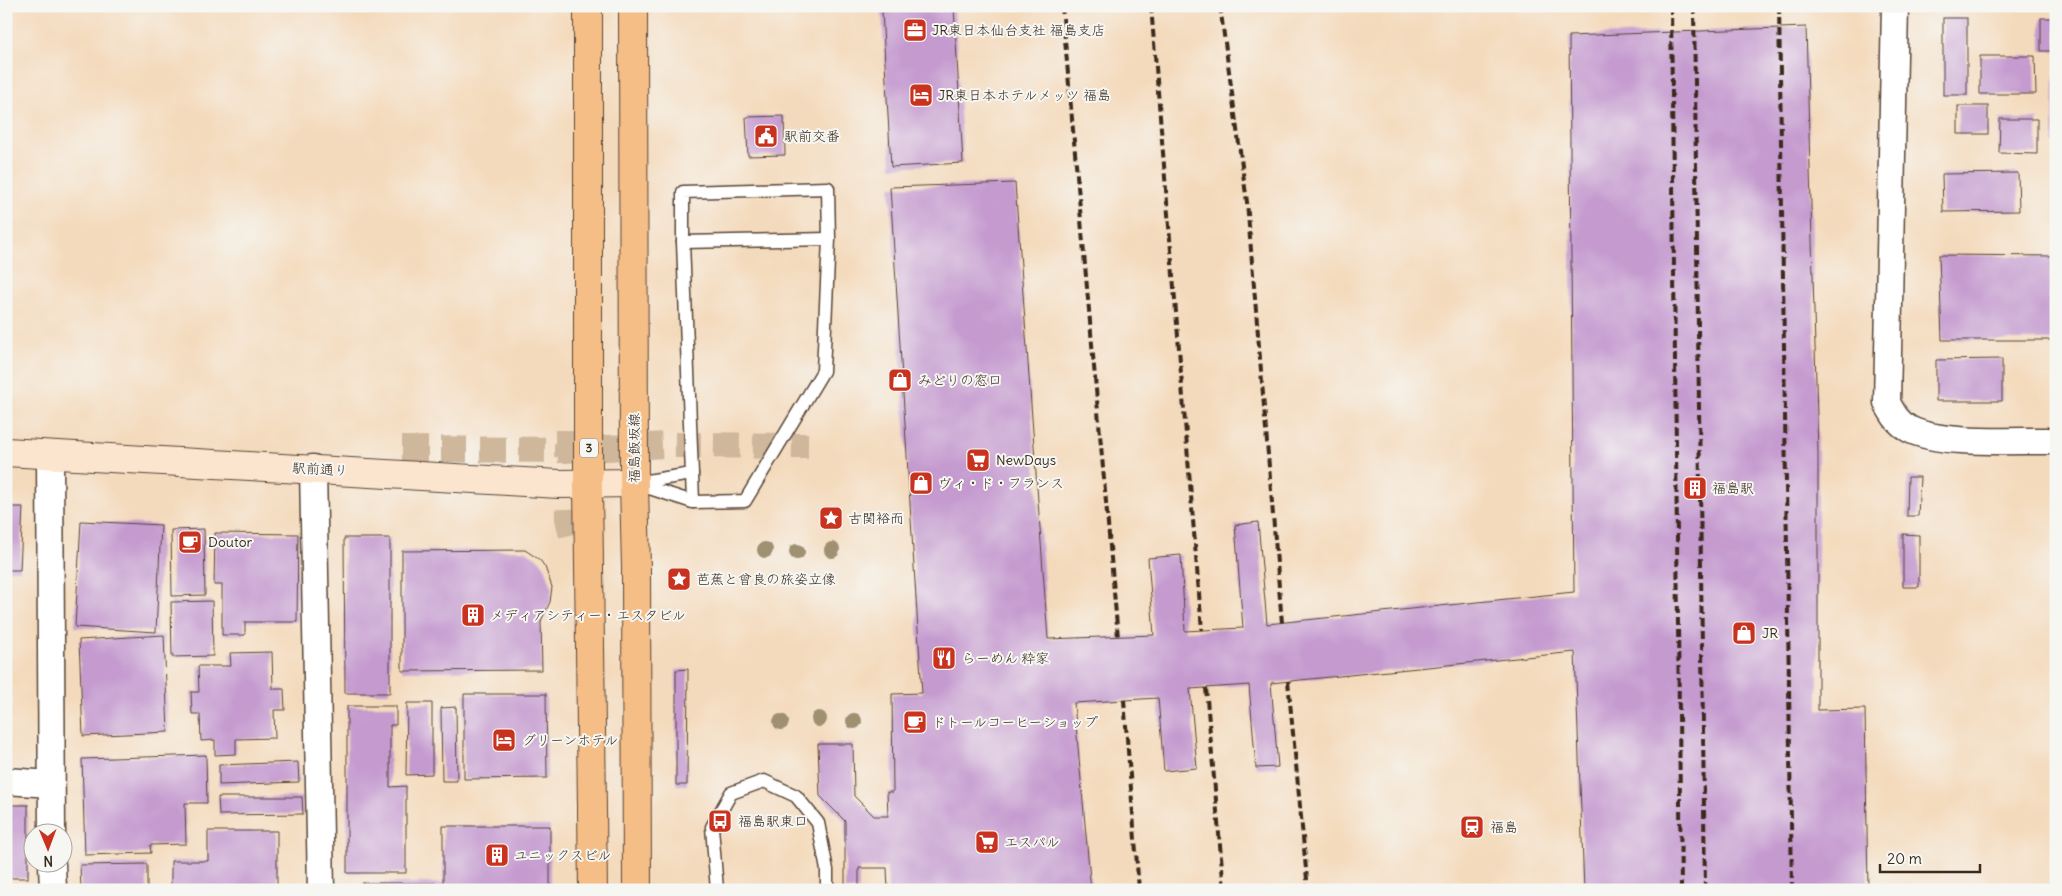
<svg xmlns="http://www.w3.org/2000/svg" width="2062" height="896" viewBox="0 0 2062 896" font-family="Delius,'Klee One',sans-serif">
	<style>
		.building { fill: #c49acf }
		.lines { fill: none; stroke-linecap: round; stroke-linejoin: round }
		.street-tunnel { stroke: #cfb79c; stroke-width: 26; stroke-dasharray: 26 13; stroke-linecap: butt }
		.lane-casing { stroke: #574436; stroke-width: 15 }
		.street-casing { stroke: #574436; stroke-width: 29 }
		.secondary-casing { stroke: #574436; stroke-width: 30 }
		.primary-casing { stroke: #574436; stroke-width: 30 }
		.lane { stroke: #fff; stroke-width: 12 }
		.street { stroke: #fff; stroke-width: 26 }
		.secondary { stroke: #fbe5cf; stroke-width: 28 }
		.primary { stroke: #f6be87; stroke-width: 28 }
		.rail { stroke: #3b2a1e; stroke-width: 4; stroke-dasharray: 8 4; stroke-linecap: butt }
		.tree { fill: #9e9071 }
		.labels { text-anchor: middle; stroke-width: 4; stroke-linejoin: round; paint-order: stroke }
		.shield { fill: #f6f6f2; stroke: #73675e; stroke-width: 1 }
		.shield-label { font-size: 12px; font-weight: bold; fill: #3b2a1e }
		.poi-label { font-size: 14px; fill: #3b2a1e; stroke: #f6f6f2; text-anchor: start }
		.street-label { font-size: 14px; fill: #3b2a1e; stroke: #f6f6f2 }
	</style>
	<rect width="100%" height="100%" fill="#f6f6f2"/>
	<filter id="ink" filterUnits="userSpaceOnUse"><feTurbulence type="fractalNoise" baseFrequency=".02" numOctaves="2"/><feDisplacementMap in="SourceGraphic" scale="10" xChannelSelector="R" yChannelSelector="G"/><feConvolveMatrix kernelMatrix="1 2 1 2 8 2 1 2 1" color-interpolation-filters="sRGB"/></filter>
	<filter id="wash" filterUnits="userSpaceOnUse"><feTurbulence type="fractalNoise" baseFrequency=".0096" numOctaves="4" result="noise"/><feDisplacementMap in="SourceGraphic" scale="20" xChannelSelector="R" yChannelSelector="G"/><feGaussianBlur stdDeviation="1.12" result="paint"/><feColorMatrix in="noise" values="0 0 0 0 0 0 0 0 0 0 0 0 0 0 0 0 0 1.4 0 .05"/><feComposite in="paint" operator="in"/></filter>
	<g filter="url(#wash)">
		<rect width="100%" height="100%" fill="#f4dabc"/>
		<g id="blocks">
			<g class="building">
				<path d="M 954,7 L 963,163 L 891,167 L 882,11 Z"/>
				<rect x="1943" y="18" width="24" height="77"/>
				<rect x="2041" y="18" width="15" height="33"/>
				<path d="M 1806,27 L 1818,453 L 1818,710 L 1865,709 L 1868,890 L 1584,890 L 1575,652 L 1271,683 L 1278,767 L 1256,768 L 1249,685 L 1190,689 L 1197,768 L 1164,771 L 1158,698 L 1074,703 L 1091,890 L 888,890 L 887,868 L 859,868 L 859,890 L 845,890 L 845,821 L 820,796 L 818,744 L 853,744 L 854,796 L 874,816 L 888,816 L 887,792 L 893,792 L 892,694 L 922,693 L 890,187 L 1015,183 L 1048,639 L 1154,635 L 1148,558 L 1181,555 L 1185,631 L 1243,628 L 1235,525 L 1258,522 L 1267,624 L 1574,592 L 1569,36 Z"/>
				<path d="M 1980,56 L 2035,56 L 2036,94 L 1980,94 Z"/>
				<path d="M 2054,77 L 2056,77 L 2056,143 L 2053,143 Z"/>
				<rect x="1958" y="106" width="30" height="28"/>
				<path d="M 784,116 L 785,155 L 748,156 L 746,117 Z"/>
				<path d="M 2000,119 L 2037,119 L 2037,154 L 1999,153 Z"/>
				<path d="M 2018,173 L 2019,211 L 1943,212 L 1942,174 Z"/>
				<path d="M 1939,255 L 2056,256 L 2056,340 L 1942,340 Z"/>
				<path d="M 2002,359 L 2002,401 L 1936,401 L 1936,360 Z"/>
				<path d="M 1908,477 L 1920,477 L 1918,516 L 1907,516 Z"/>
				<path d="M 6,507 L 23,507 L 20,570 L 6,570 Z"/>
				<path d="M 81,521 L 161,525 L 156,632 L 75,627 Z"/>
				<path d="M 204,529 L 205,595 L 172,596 L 171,530 Z"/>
				<path d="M 215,533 L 298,534 L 297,622 L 245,622 L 245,635 L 222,635 L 222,585 L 214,585 Z"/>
				<path d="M 1903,534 L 1919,535 L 1919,587 L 1903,587 Z"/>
				<path d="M 344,538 L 390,538 L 390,693 L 345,693 Z"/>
				<path d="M 525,550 L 540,560 L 545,567 L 552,587 L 550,602 L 541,621 L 542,670 L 402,671 L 402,551 Z"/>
				<path d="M 212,601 L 213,656 L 172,657 L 171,602 Z"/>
				<path d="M 164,635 L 168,732 L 83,736 L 79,640 Z"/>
				<path d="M 272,652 L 273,689 L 284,689 L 285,710 L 274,710 L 275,738 L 236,739 L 236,754 L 215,755 L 215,740 L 201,741 L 200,714 L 192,714 L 191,692 L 199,692 L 198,666 L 231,666 L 230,653 Z"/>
				<path d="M 688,669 L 687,785 L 676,785 L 676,670 Z"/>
				<path d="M 464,694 L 546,694 L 547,778 L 464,779 Z"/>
				<path d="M 407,703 L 432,703 L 432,774 L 406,775 Z"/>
				<path d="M 347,706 L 396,706 L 396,725 L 390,725 L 390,787 L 406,786 L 406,873 L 347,873 Z"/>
				<path d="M 456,707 L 457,781 L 442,781 L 441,708 Z"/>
				<path d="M 206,755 L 207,803 L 185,803 L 186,844 L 150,845 L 151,853 L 85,855 L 82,759 Z"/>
				<path d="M 298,762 L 299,782 L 219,785 L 219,765 Z"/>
				<path d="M 218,797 L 302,797 L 303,814 L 219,815 Z"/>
				<rect x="6" y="805" width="22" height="73"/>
				<path d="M 443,826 L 550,826 L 550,890 L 362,890 L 362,883 L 443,883 Z"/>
				<path d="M 208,831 L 277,831 L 277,890 L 171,890 L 171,861 L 208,861 Z"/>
				<path d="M 147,864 L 147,890 L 81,890 L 80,865 Z"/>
			</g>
		</g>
	</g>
	<g filter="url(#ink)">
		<use href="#blocks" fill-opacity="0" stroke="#574436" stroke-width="1"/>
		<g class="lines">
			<g class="street-tunnel">
				<path d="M 555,443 L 567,443 L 568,518 L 573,540"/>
				<path d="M 402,449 L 566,450 L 667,445 L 808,446"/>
			</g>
			<g class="lane-casing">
				<g id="lane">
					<path d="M 828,188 L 829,239 L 823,371 L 745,501 L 693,502 L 634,483 L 692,474 L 683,242 L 683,192 Z"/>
					<path d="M 683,242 L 829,239"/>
					<path d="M 692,474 L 693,502"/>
					<path d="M 717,890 L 712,827 L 731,793 L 764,781 L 796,796 L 818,823 L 827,870 L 827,890"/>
				</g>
			</g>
			<g class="street-casing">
				<g id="street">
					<path d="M 1895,6 L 1887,403 C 1893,414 1898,423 1909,429 C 1941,446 2018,440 2056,441"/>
					<path d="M 50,455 L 52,834"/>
					<path d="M 313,468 L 321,890"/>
					<path d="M 6,781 L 51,784"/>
					<path d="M 52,864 L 53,890"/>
				</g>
			</g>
			<g class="secondary-casing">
				<path id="secondary" d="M 6,452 L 559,484 L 634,483"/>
			</g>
			<g class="primary-casing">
				<g id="primary">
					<path d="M 588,6 L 588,485 L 593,890"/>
					<path d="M 633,6 L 634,483 L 636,568 L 637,890"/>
				</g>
			</g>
			<use href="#lane" class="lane"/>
			<use href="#street" class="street"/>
			<use href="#secondary" class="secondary"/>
			<use href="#primary" class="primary"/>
			<g class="rail">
				<path d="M 1062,6 L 1118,637"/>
				<path d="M 1151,6 L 1202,630"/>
				<path d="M 1220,6 L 1247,202 L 1282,623"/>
				<path d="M 1671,6 L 1681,890"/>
				<path d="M 1694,6 L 1705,890"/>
				<path d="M 1779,6 L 1792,890"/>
				<path d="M 1288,681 L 1308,890"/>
				<path d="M 1206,688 L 1224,890"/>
				<path d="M 1124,700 L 1139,890"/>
			</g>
		</g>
		<g class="tree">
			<circle cx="765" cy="550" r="8"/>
			<circle cx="832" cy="550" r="8"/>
			<circle cx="797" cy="552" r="8"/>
			<circle cx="819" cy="719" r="8"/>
			<circle cx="854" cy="721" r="8"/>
			<circle cx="781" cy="722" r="8"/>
		</g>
	</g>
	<defs>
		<g id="office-square" transform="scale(1.25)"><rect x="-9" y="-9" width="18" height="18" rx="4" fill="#c8321e" stroke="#f6f6f2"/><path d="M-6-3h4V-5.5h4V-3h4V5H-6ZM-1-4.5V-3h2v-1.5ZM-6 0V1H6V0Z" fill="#fff"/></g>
		<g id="hotel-square" transform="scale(1.25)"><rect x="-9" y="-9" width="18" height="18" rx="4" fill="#c8321e" stroke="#f6f6f2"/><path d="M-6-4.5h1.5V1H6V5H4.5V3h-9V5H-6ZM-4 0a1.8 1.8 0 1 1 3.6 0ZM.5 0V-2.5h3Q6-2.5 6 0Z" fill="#fff"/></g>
		<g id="civic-square" transform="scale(1.25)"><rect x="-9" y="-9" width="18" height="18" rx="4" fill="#c8321e" stroke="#f6f6f2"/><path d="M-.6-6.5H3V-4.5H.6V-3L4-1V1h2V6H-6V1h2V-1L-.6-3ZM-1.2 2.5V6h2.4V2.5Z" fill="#fff"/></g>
		<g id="shop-square" transform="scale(1.25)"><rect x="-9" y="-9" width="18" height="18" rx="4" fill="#c8321e" stroke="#f6f6f2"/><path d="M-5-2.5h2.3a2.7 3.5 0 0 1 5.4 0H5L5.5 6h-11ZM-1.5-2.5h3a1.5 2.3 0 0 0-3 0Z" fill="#fff"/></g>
		<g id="supermarket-square" transform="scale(1.25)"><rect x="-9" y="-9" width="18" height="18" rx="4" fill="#c8321e" stroke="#f6f6f2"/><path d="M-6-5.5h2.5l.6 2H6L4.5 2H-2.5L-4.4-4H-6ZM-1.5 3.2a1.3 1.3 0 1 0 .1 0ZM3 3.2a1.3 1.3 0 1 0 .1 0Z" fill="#fff"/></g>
		<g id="building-square" transform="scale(1.25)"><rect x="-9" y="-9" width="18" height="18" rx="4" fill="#c8321e" stroke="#f6f6f2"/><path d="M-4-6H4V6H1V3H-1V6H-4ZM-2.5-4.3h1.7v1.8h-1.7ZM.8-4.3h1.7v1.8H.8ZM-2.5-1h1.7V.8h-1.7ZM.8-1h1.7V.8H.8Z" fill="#fff"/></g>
		<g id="sight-square" transform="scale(1.25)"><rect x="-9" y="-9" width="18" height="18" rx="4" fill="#c8321e" stroke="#f6f6f2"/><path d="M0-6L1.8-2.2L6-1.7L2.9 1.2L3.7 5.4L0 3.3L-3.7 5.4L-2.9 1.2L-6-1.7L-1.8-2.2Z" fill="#fff"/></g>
		<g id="cafe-square" transform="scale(1.25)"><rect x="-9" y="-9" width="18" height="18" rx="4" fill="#c8321e" stroke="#f6f6f2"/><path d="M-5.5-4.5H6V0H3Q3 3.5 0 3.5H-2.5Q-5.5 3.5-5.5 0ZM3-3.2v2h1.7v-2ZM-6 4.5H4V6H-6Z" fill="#fff"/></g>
		<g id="restaurant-square" transform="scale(1.25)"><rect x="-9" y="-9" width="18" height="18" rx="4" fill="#c8321e" stroke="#f6f6f2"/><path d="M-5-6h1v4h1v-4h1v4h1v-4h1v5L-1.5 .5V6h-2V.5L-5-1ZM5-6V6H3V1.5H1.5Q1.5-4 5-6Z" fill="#fff"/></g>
		<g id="bus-square" transform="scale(1.25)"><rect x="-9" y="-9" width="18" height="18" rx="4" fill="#c8321e" stroke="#f6f6f2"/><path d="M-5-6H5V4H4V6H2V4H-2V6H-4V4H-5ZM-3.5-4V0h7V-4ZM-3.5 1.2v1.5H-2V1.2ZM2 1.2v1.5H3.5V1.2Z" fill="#fff"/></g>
		<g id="station-square" transform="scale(1.25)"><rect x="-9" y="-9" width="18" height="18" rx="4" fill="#c8321e" stroke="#f6f6f2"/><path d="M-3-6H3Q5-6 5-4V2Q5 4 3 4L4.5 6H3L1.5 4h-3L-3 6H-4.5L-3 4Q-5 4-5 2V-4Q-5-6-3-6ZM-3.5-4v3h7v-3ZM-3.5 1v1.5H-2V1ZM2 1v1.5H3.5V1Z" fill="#fff"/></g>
	</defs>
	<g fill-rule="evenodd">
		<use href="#office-square" x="915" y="30"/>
		<use href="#hotel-square" x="921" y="95"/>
		<use href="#civic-square" x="766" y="136"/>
		<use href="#shop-square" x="900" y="380"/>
		<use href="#supermarket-square" x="978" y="460"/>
		<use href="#shop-square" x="921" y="483"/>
		<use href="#building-square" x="1695" y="488"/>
		<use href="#sight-square" x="831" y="518"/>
		<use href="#cafe-square" x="190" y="542"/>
		<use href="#sight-square" x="679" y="579"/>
		<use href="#building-square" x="473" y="615"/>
		<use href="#shop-square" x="1744" y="633"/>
		<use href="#restaurant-square" x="944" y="658"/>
		<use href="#cafe-square" x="915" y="722"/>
		<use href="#hotel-square" x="504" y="740"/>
		<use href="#bus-square" x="720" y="821"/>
		<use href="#station-square" x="1472" y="827"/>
		<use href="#supermarket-square" x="987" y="842"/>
		<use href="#building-square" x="497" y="855"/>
	</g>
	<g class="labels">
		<rect class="shield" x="580" y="438.5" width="18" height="19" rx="4"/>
		<g class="shield-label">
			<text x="589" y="452">3</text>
		</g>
		<g class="poi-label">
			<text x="932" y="35">JR東日本仙台支社 福島支店</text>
			<text x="938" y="100">JR東日本ホテルメッツ 福島</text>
			<text x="784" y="141">駅前交番</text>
			<text x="918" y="385">みどりの窓口</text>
			<text x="996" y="465">NewDays</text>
			<text x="938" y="488">ヴィ・ド・フランス</text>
			<text x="1712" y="493">福島駅</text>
			<text x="848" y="523">古関裕而</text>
			<text x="208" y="547">Doutor</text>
			<text x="696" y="584">芭蕉と曾良の旅姿立像</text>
			<text x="490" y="620">メディアシティー・エスタビル</text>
			<text x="1762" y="638">JR</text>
			<text x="962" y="663">らーめん 粋家</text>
			<text x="932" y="727">ドトールコーヒーショップ</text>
			<text x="522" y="745">グリーンホテル</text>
			<text x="738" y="826">福島駅東口</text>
			<text x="1490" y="832">福島</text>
			<text x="1004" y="847">エスパル</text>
			<text x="514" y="860">ユニックスビル</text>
		</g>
		<g class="street-label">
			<text transform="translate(634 448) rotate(-90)" y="5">福島飯坂線</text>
			<text transform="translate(320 469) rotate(3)" y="5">駅前通り</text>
		</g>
	</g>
	<rect width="2062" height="896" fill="none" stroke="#f6f6f2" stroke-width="25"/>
	<g transform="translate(48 848) rotate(179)"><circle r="24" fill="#f6f6f2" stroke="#aba49d"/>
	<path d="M0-4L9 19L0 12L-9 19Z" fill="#c8321e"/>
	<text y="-8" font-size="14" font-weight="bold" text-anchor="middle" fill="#3b2a1e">N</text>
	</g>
	<path d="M1880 864v8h100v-8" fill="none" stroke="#3b2a1e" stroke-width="2.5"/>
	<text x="1887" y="864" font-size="15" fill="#3b2a1e" stroke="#f6f6f2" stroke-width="4" paint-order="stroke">20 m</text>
</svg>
